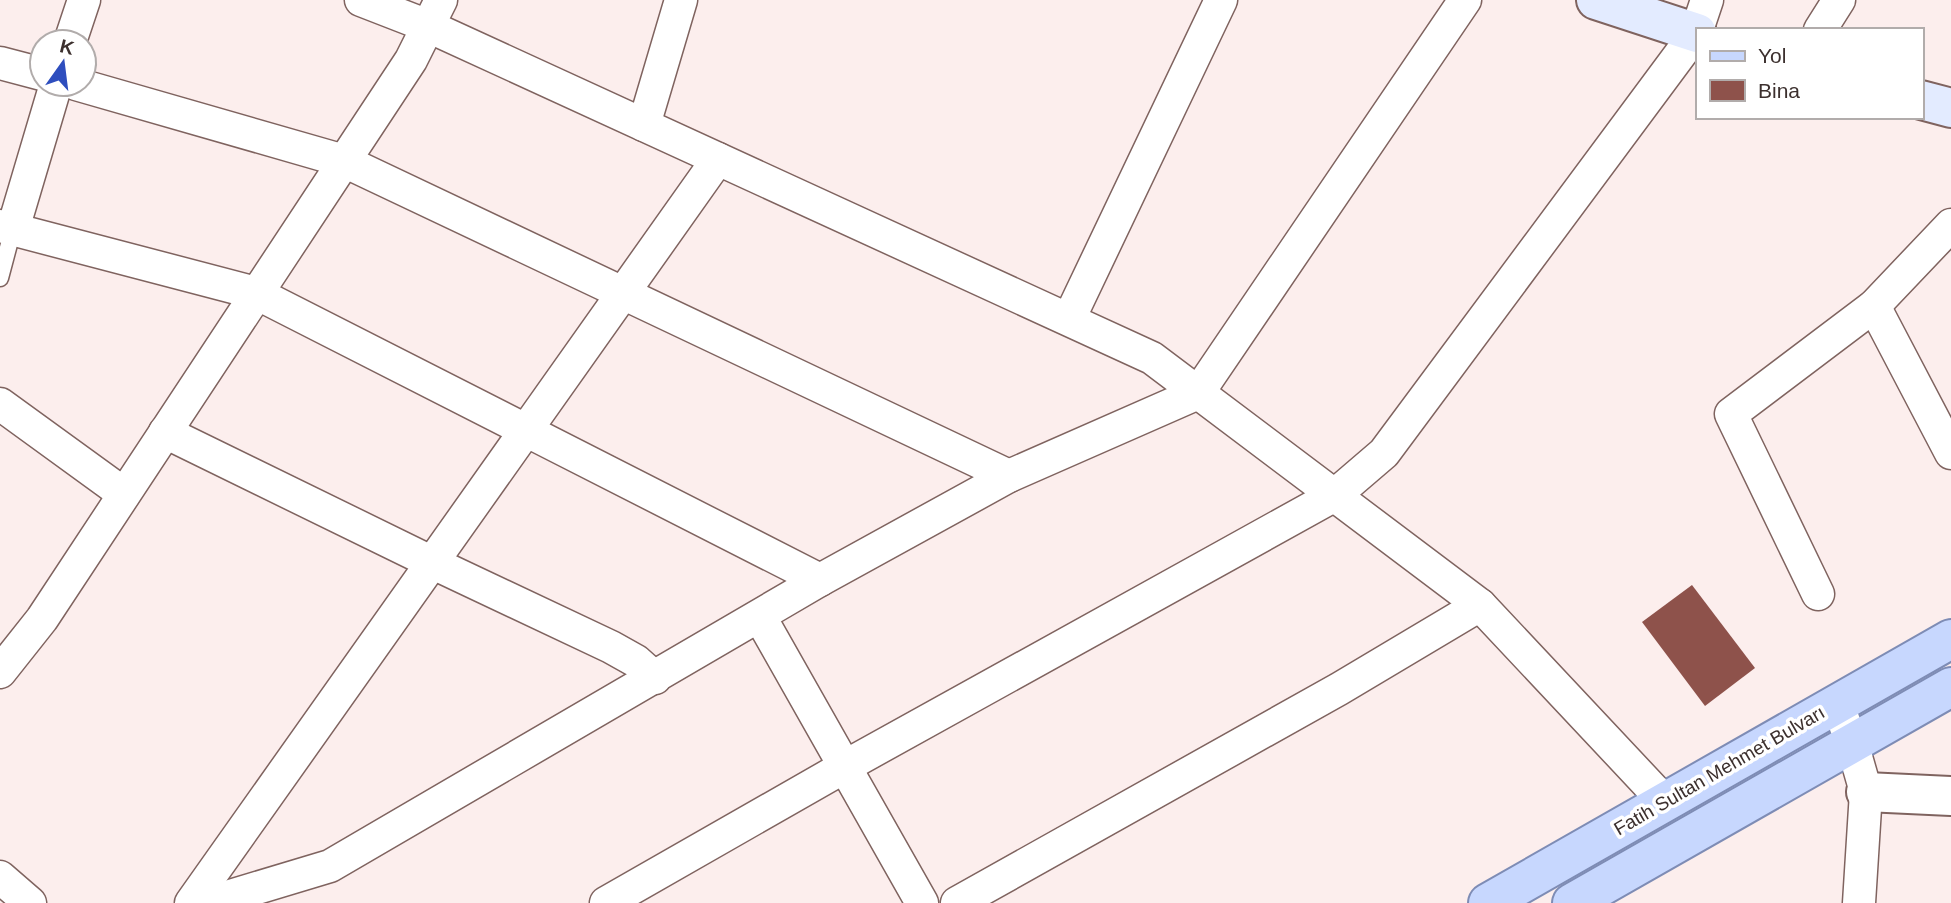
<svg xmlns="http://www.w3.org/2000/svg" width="1951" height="903" viewBox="0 0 1951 903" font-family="Arial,sans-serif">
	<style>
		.building { fill: #8e524b }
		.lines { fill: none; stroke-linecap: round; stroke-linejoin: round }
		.service-casing { stroke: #7f635f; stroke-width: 19 }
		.minor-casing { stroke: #7f635f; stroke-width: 35 }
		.tertiary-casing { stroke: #7f635f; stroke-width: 42 }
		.secondary-casing { stroke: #7f635f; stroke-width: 42 }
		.primary-casing { stroke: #7e8cb5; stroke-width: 42 }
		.service { stroke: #fff; stroke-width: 16 }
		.minor { stroke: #fff; stroke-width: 32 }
		.tertiary { stroke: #fff; stroke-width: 38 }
		.secondary { stroke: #e3ebff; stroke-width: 38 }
		.primary { stroke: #c7d7fe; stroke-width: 38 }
		.labels { text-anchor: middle; stroke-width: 7; stroke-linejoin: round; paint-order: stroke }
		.street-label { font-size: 19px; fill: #3c302e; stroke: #fff }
	</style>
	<rect width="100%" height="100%" fill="#fceeed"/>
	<path class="building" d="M 1692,585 L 1755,668 L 1705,706 L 1642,622 Z"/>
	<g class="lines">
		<g class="service-casing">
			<path id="service" d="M 0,278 L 13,229"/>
		</g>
		<g class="minor-casing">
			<g id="minor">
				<path d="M 361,0 L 428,26 L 1152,358 L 1480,605 L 1664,801"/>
				<path d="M 1820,30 L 1839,0"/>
				<path d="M 70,42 L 84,0"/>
				<path d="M 0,63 L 42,74"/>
				<path d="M 76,84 L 344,161 L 1009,476"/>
				<path d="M 644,125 L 681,0"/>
				<path d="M 0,226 L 256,293 L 820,580"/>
				<path d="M 13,229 L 56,84"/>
				<path d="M 1874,306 L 1951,453"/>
				<path d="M 1069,319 L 1221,0"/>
				<path d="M 0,404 L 124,494"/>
				<path d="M 165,432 L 433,563 L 611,647 L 636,661 L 655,678"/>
				<path d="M 1818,594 L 1731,414 L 1874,306 L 1951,225"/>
				<path d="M 760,617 L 922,903"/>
				<path d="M 0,672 L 42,619 L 411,60 L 441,0"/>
				<path d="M 1837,703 L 1852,743 L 1866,792 L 1859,903"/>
				<path d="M 0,877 L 30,903"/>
				<path d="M 191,903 L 718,159"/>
				<path d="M 207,903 L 330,866 L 820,580 L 1009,476 L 1198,393 L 1465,0"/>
				<path d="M 606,903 L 844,767 L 1335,495 L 1384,453 L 1696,33 L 1707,0"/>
				<path d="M 957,903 L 1339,689 L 1480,605"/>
			</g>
		</g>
		<g class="tertiary-casing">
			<path id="tertiary" d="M 1866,792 L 1951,796"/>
		</g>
		<g class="secondary-casing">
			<g id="secondary">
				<path d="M 1596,0 L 1697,33"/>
				<path d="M 1921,100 L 1951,108"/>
			</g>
		</g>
		<g class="primary-casing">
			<g id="primary">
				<path d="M 1488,903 L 1951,639"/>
				<path d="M 1572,903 L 1951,687"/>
			</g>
		</g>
		<use href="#service" class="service"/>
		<use href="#minor" class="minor"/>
		<use href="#tertiary" class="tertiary"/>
		<use href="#secondary" class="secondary"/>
		<use href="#primary" class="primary"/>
	</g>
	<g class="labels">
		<g class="street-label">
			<text transform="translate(1719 770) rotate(-30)" y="7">Fatih Sultan Mehmet Bulvarı</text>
		</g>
	</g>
	<rect x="1696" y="28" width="228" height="91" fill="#ffffff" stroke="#b1acab" stroke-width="2"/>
	<rect x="1710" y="51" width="35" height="10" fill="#c7d7fe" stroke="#b1acab" stroke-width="2"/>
	<text x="1758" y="63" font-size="21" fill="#3c302e">Yol</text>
	<rect x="1710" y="80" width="35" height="21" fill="#8e524b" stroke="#b1acab" stroke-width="2"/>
	<text x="1758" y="98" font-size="21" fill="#3c302e">Bina</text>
	<g transform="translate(63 63) rotate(14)"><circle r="33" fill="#ffffff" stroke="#b1acab" stroke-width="2"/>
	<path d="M0-5L12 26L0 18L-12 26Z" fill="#2e4ebe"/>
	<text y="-10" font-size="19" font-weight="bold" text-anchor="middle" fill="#3c302e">K</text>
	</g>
</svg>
